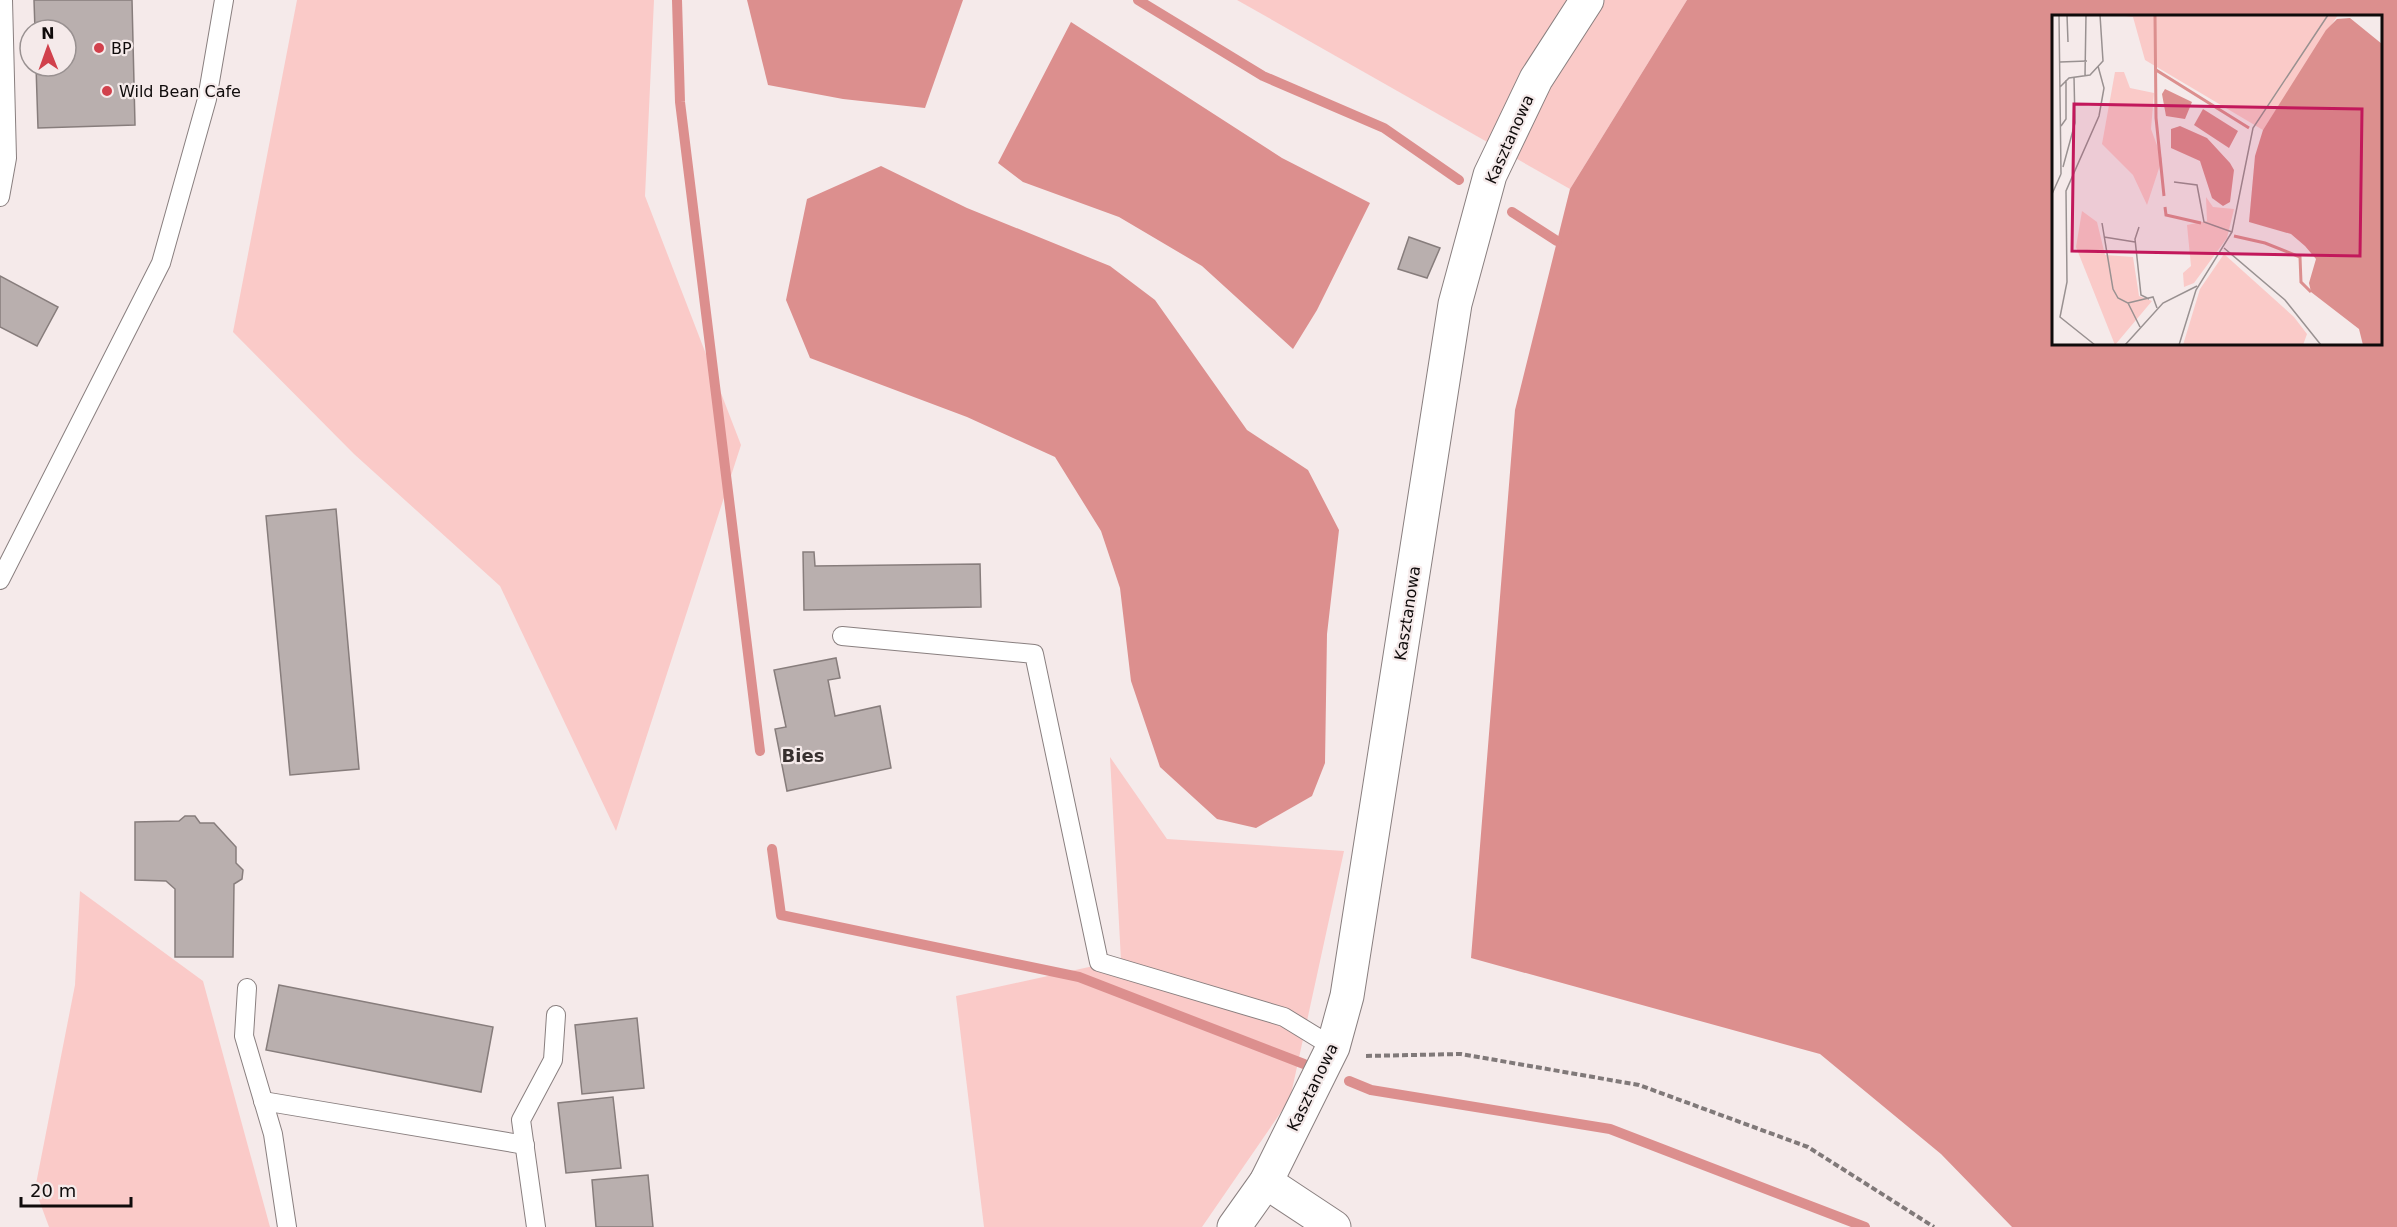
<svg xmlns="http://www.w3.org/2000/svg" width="2397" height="1227" viewBox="0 0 2397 1227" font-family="'DejaVu Sans',sans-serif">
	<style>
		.green { fill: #facac8 }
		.water { fill: #dc8f8e; fill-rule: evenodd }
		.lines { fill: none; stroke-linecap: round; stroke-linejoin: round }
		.stream { stroke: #dc8f8e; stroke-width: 10 }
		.building { fill: #b9afae; stroke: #877d7c; stroke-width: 1.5 }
		.lane-casing { stroke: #897f7f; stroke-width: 20 }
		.street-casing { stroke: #897f7f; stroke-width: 35 }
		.path { stroke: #807979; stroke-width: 4; stroke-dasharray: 6 3; stroke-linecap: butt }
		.lane { stroke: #fff; stroke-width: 18 }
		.street { stroke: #fff; stroke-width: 33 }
		.poi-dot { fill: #d1414c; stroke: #f5eaea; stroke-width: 2 }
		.labels { text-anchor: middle; stroke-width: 4.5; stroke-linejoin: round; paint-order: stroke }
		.poi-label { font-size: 16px; fill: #0f0b0b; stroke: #f5eaea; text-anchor: start }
		.street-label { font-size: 16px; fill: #0f0b0b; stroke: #f5eaea }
		.neighbourhood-label { font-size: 18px; font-weight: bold; fill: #372f2e; stroke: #f5eaea }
		.inset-river { fill: none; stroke: #dc8f8e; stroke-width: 3 }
		.inset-road { fill: none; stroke: #999191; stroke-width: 1.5 }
		.view { fill: #c2185b; fill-opacity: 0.15; stroke: #c2185b; stroke-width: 3 }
		.inset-edge { fill: none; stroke: #0f0b0b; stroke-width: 3 }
	</style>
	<rect width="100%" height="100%" fill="#f5eaea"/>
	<g class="green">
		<path d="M 297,0 L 654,0 L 645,196 L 741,445 L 616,831 L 500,586 L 354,454 L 233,332 Z"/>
		<path d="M 1237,0 L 1687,0 L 1570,189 Z"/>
		<path d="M 1110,757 L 1167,839 L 1344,851 L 1290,1099 L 1202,1227 L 984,1227 L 956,996 L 1121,960 Z"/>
		<path d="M 80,891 L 203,981 L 270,1227 L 49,1227 L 35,1189 L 75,985 Z"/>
	</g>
	<g class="water">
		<path d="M 747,0 L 963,0 L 925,108 L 843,99 L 768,85 Z"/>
		<path d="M 1687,0 L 2397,0 L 2397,1227 L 2012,1227 L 1941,1154 L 1820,1054 L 1471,958 L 1515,410 L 1570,189 ZM 2380,16 L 2380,344 L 2054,344 L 2054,16 Z"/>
		<path d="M 1071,22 L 1282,158 L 1370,203 L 1317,310 L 1293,349 L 1202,266 L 1119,217 L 1023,182 L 998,163 Z"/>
		<path d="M 881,166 L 967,208 L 1110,266 L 1155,300 L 1247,430 L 1308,470 L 1339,530 L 1327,634 L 1325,763 L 1312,796 L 1256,828 L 1217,819 L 1160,767 L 1131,681 L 1120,588 L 1101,531 L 1055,457 L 967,417 L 810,358 L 786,300 L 807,199 Z"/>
	</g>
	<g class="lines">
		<g class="stream">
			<path d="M 677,0 L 680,102 L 760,751"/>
			<path d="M 1138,0 L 1263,76 L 1384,128 L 1459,180"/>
			<path d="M 1512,212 L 1557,241"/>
			<path d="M 772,849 L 781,915 L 1079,977 L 1304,1064"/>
			<path d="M 1349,1081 L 1371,1090 L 1610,1129 L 1865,1227"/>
		</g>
	</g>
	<g class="building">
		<path d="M 34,0 L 132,0 L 135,125 L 38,128 L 36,66 L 66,66 L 66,30 L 35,30 Z"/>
		<path d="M 1409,237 L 1440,248 L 1427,278 L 1398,269 Z"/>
		<path d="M 0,276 L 58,307 L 37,346 L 0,327 Z"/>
		<path d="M 336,509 L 359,769 L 290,775 L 266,516 Z"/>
		<path d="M 803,552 L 814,552 L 815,566 L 980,564 L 981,607 L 804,610 Z"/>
		<path d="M 836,658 L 840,678 L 828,680 L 835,716 L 880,706 L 891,768 L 787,791 L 775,729 L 786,727 L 774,670 Z"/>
		<path d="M 185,816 L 195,816 L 200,823 L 214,823 L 236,847 L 236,863 L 243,870 L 242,879 L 234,884 L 233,957 L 175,957 L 175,889 L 166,881 L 135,880 L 135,822 L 179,821 Z"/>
		<path d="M 279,985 L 493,1027 L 481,1092 L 266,1050 Z"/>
		<path d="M 637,1018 L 644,1088 L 582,1094 L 575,1025 Z"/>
		<path d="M 613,1097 L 621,1168 L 566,1173 L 558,1103 Z"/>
		<path d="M 648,1175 L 653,1227 L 596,1227 L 592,1180 Z"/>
	</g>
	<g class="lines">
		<g class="lane-casing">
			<g id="lane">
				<path d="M 0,197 L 7,158 L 3,0"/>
				<path d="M 0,580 L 161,263 L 207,99 L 224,0"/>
				<path d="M 842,636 L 1034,654 L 1099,962 L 1284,1017 L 1333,1047"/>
				<path d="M 247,988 L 244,1036 L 273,1134 L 287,1227"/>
				<path d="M 263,1101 L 525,1145"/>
				<path d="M 536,1227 L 521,1120 L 553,1060 L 556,1015"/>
			</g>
		</g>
		<g class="street-casing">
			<g id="street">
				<path d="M 1266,1182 L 1334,1227"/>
				<path d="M 1234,1227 L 1266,1182 L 1333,1047 L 1347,996 L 1455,304 L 1490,175 L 1536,79 L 1587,0"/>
			</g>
		</g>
		<path class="path" d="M 1366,1056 L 1461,1054 L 1639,1085 L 1808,1147 L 1934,1227"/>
		<use href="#lane" class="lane"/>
		<use href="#street" class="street"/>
	</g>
	<g class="poi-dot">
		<circle cx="99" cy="48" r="6"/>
		<circle cx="107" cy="91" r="6"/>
	</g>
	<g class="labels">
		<g class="poi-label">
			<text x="111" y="54">BP</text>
			<text x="119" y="97">Wild Bean Cafe</text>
		</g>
		<g class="street-label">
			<text transform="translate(1509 139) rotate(-66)" y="6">Kasztanowa</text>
			<text transform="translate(1407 613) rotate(-81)" y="6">Kasztanowa</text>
			<text transform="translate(1312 1087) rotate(-64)" y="6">Kasztanowa</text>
		</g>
		<g class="neighbourhood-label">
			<text x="803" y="762">Bies</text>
		</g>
	</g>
	<g transform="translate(2052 15)">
		<rect width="330" height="330" fill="#f5eaea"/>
		<path d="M 66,0 L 286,0 L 211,115 L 93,45 L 81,2 ZM 63,57 L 72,57 L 78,73 L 102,78 L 99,114 L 110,144 L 95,190 L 81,160 L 50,129 ZM 154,182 L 161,192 L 182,194 L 175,223 L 142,268 L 132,272 L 131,258 L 139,251 L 135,210 L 155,206 ZM 30,196 L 45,207 L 53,240 L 81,242 L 87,281 L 100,286 L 63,330 L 24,232 ZM 172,239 L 242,302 L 255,319 L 251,330 L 131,330 L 148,274 Z" fill="#facac8"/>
		<path d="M 298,3 L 330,29 L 330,330 L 311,330 L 307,314 L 259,277 L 257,268 L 264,244 L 253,231 L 239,219 L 197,207 L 203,141 L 211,115 L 274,15 L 285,4 ZM 113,74 L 140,87 L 133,104 L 114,101 L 110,79 ZM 151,94 L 186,116 L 177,133 L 142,110 ZM 128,111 L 155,123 L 178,148 L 182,155 L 178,187 L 171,191 L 160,183 L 148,146 L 119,133 L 119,114 Z" fill="#dc8f8e"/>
		<path class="inset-river" d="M 103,0 L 104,103 L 112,181M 104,55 L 197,113M 113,192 L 114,200 L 149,208M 182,221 L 213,228 L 248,242 L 249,267 L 259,277"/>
		<path class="inset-road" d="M 7,0 L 9,159M 15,0 L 16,27M 8,47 L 35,46M 33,61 L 34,0M 8,72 L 17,63 L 38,60 L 51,46 L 48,0M 9,111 L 14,104 L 14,65M 11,152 L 23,108 L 22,62M 122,167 L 145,170 L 152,207 L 180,217M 0,179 L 9,159M 50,208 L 61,274 L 66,283 L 76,288 L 88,312M 87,212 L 83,224 L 89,280 L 97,284M 52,222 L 83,227M 172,233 L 233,285 L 269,330M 76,288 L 101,282 L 105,293M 43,330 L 8,302 L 15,267 L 14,176 L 47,101 L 52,73 L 46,51M 73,330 L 111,288 L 145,271M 127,330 L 144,275 L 180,217 L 201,113 L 276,0"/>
		<path class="view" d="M 22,89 L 310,94 L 308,241 L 20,236 Z"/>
		<rect width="330" height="330" class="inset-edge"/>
	</g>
	<g transform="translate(48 48) rotate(359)"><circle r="28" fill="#f5eaea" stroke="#999191" stroke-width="1.5"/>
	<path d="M0-4.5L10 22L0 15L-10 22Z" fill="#d1414c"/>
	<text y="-9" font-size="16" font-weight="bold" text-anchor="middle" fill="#0f0b0b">N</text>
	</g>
	<path d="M21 1197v9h110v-9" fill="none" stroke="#0f0b0b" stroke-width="3"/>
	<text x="30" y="1197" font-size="18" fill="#0f0b0b" stroke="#f5eaea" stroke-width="4.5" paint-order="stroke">20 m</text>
</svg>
